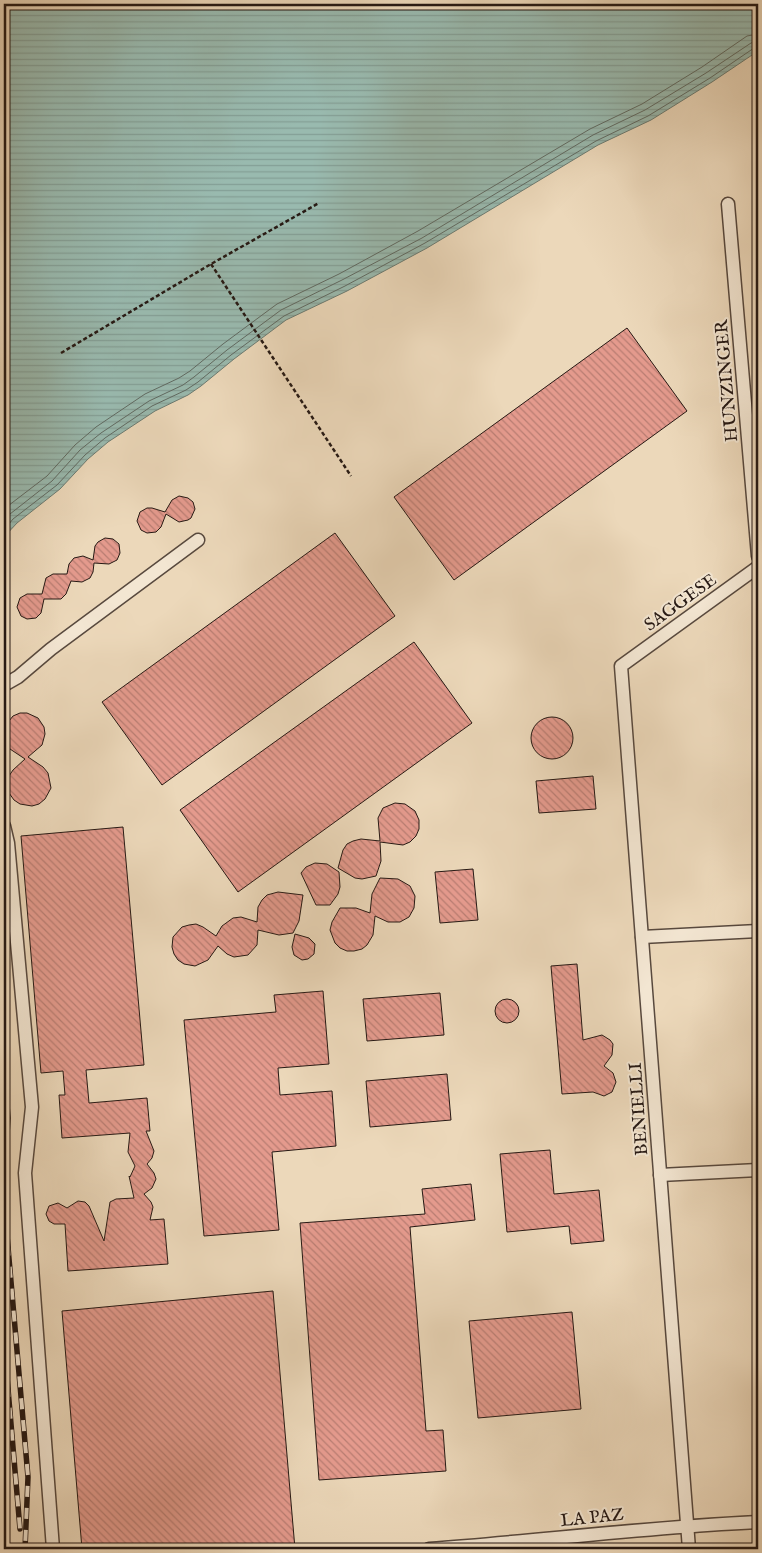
<svg xmlns="http://www.w3.org/2000/svg" width="762" height="1553" viewBox="0 0 762 1553" font-family="'IM FELL English',serif">
	<style>
		.water { fill: url(#water-rules); stroke: #6b7a71 }
		.lines { fill: none; stroke-linecap: round; stroke-linejoin: round }
		.shore { stroke: #606a62; stroke-width: 1 }
		.building { fill: url(#building-back-hatch); stroke: #261914 }
		.minor-casing { stroke: #58493e; stroke-width: 15 }
		.path { stroke: #261914; stroke-width: 2.5; stroke-dasharray: 4 2.5; stroke-linecap: butt }
		.minor { stroke: #f3e6d2; stroke-width: 12 }
		.rail-casing { stroke: #261914; stroke-width: 5.5 }
		.rail { stroke: #f3e6d2; stroke-width: 4; stroke-dasharray: 11; stroke-linecap: butt }
		.labels { text-anchor: middle; stroke-width: 4; stroke-linejoin: round; paint-order: stroke }
		.street-label { font-size: 18px; fill: #261914; stroke: #f3e6d2 }
	</style>
	<defs>
		<pattern id="water-rules" width="6" height="5" patternUnits="userSpaceOnUse" patternTransform="scale(1.25)"><rect width="6" height="5" fill="#99baaf"/><path d="M0 2.5h6" fill="none" stroke="#849f96"/></pattern>
		<pattern id="building-back-hatch" width="6" height="6" patternUnits="userSpaceOnUse" patternTransform="scale(1.25)"><rect width="6" height="6" fill="#e49a8d"/><path d="M-1 5l2 2M0 0l6 6M5-1l2 2" fill="none" stroke="#b97d72"/></pattern>
	</defs>
	<rect width="100%" height="100%" fill="#ecd8ba"/>
	<filter id="stains"><feTurbulence type="fractalNoise" baseFrequency=".004" numOctaves="4"/><feColorMatrix values="0 0 0 0 .2 0 0 0 0 .09 0 0 0 0 .02 0 0 0 .5 -.17"/></filter>
	<radialGradient id="worn" r=".72"><stop offset=".6" stop-color="#630" stop-opacity="0"/><stop offset="1" stop-color="#630" stop-opacity=".3"/></radialGradient>
	<path class="water" d="M 4,4 L 758,4 L 758,51 L 712,82 L 651,120 L 598,145 L 427,248 L 347,291 L 286,320 L 234,359 L 201,386 L 188,395 L 155,411 L 108,442 L 88,459 L 60,489 L 17,523 L 4,537 Z"/>
	<g class="lines">
		<g class="shore">
			<path d="M 4,509 L 47,476 L 75,445 L 96,427 L 145,394 L 179,378 L 190,371 L 223,344 L 277,304 L 339,274 L 418,231 L 590,129 L 642,104 L 702,67 L 747,36 L 758,34"/>
			<path d="M 4,521 L 10,514 L 52,481 L 80,450 L 101,433 L 149,401 L 183,385 L 194,377 L 227,350 L 281,310 L 342,280 L 422,238 L 593,135 L 645,110 L 706,73 L 751,43 L 758,41"/>
			<path d="M 4,530 L 13,519 L 57,485 L 85,455 L 105,438 L 152,406 L 186,390 L 198,382 L 231,355 L 284,316 L 345,286 L 425,243 L 596,141 L 648,116 L 710,78 L 754,48 L 758,47"/>
		</g>
	</g>
	<g class="building">
		<path d="M 627,328 L 687,411 L 454,580 L 394,497 Z"/>
		<path d="M 179,496 L 188,498 L 193,502 L 195,509 L 191,518 L 188,520 L 179,522 L 166,514 L 161,527 L 156,532 L 147,533 L 141,530 L 137,521 L 140,512 L 147,508 L 152,508 L 165,512 L 172,500 Z"/>
		<path d="M 335,533 L 395,616 L 162,785 L 102,702 Z"/>
		<path d="M 105,538 L 113,539 L 119,544 L 120,553 L 117,560 L 109,564 L 94,563 L 93,572 L 90,578 L 82,582 L 71,581 L 66,594 L 61,599 L 44,599 L 41,613 L 36,618 L 27,619 L 21,616 L 17,607 L 20,598 L 27,594 L 42,594 L 46,578 L 53,574 L 67,574 L 69,564 L 74,558 L 83,556 L 93,560 L 95,546 L 98,542 Z"/>
		<path d="M 414,642 L 472,723 L 238,892 L 180,810 Z"/>
		<path d="M 20,713 L 27,713 L 38,718 L 44,727 L 45,734 L 42,745 L 28,757 L 43,767 L 48,773 L 51,788 L 45,799 L 39,804 L 32,806 L 20,804 L 14,800 L 9,793 L 7,786 L 9,776 L 13,770 L 25,759 L 10,749 L 5,742 L 4,736 L 5,726 L 13,716 Z"/>
		<circle cx="552" cy="738" r="21"/>
		<path d="M 593,776 L 596,809 L 539,813 L 536,781 Z"/>
		<path d="M 395,803 L 405,804 L 415,811 L 419,820 L 419,829 L 416,836 L 410,842 L 403,845 L 380,842 L 381,861 L 376,876 L 362,879 L 355,878 L 338,868 L 343,850 L 347,844 L 353,841 L 361,839 L 380,841 L 378,818 L 383,808 Z"/>
		<path d="M 123,827 L 144,1065 L 86,1070 L 89,1103 L 147,1098 L 150,1131 L 146,1131 L 154,1151 L 152,1158 L 147,1164 L 154,1173 L 156,1179 L 152,1188 L 144,1194 L 151,1202 L 153,1207 L 150,1220 L 164,1219 L 168,1264 L 68,1271 L 65,1224 L 54,1224 L 49,1221 L 46,1214 L 49,1206 L 58,1203 L 67,1208 L 78,1201 L 85,1202 L 89,1206 L 104,1241 L 110,1202 L 116,1199 L 134,1198 L 129,1176 L 130,1177 L 135,1166 L 128,1152 L 130,1133 L 62,1138 L 59,1095 L 65,1095 L 63,1071 L 41,1073 L 21,836 Z"/>
		<path d="M 315,863 L 327,864 L 339,872 L 340,887 L 338,894 L 330,905 L 316,905 L 301,873 L 306,867 Z"/>
		<path d="M 473,869 L 478,920 L 440,923 L 435,872 Z"/>
		<path d="M 380,878 L 398,879 L 410,886 L 415,896 L 414,908 L 409,917 L 400,922 L 388,922 L 375,916 L 373,935 L 367,945 L 362,949 L 354,951 L 347,951 L 340,948 L 335,943 L 330,930 L 332,922 L 340,908 L 356,908 L 370,913 L 372,894 Z"/>
		<path d="M 278,892 L 303,895 L 299,921 L 293,933 L 279,935 L 258,930 L 257,945 L 248,955 L 234,957 L 227,954 L 218,946 L 208,960 L 195,966 L 184,964 L 178,960 L 174,954 L 172,947 L 173,937 L 182,927 L 189,925 L 196,924 L 203,927 L 216,936 L 222,926 L 233,918 L 241,917 L 257,922 L 258,907 L 262,900 L 267,895 Z"/>
		<path d="M 295,934 L 309,938 L 315,944 L 314,954 L 308,959 L 302,960 L 294,955 L 292,947 Z"/>
		<path d="M 577,964 L 583,1040 L 602,1035 L 610,1040 L 613,1044 L 612,1055 L 604,1066 L 613,1073 L 616,1082 L 612,1092 L 604,1096 L 593,1092 L 562,1094 L 551,966 Z"/>
		<path d="M 323,991 L 329,1064 L 278,1068 L 280,1095 L 332,1091 L 336,1146 L 272,1152 L 279,1230 L 204,1236 L 184,1020 L 276,1012 L 274,995 Z"/>
		<path d="M 440,993 L 444,1035 L 367,1041 L 363,999 Z"/>
		<circle cx="507" cy="1011" r="12"/>
		<path d="M 447,1074 L 451,1120 L 370,1127 L 366,1081 Z"/>
		<path d="M 550,1150 L 554,1194 L 599,1190 L 604,1241 L 571,1244 L 569,1226 L 507,1232 L 500,1154 Z"/>
		<path d="M 471,1184 L 475,1220 L 410,1227 L 426,1431 L 443,1430 L 446,1471 L 319,1480 L 300,1223 L 425,1214 L 422,1189 Z"/>
		<path d="M 273,1291 L 295,1549 L 82,1549 L 62,1311 Z"/>
		<path d="M 572,1312 L 581,1409 L 478,1418 L 469,1321 Z"/>
	</g>
	<g class="lines">
		<g class="minor-casing">
			<g id="minor">
				<path d="M 728,204 L 758,556"/>
				<path d="M 4,685 L 18,677 L 51,649 L 198,540"/>
				<path d="M 4,826 L 8,843 L 32,1107 L 25,1173 L 53,1549"/>
				<path d="M 642,937 L 758,931"/>
				<path d="M 660,1175 L 758,1170"/>
				<path d="M 429,1549 C 539,1541 648,1527 758,1522"/>
				<path d="M 689,1549 L 621,666 L 758,567"/>
			</g>
		</g>
		<g class="path">
			<path d="M 211,264 L 351,476"/>
			<path d="M 61,353 L 211,264 L 319,203"/>
		</g>
		<use href="#minor" class="minor"/>
		<g class="rail-casing">
			<g id="rail">
				<path d="M 4,1067 L 8,1118 L 4,1184"/>
				<path d="M 4,1201 L 28,1477 L 25,1549"/>
				<path d="M 4,1342 L 20,1529"/>
			</g>
		</g>
		<use href="#rail" class="rail"/>
	</g>
	<g class="labels">
		<g class="street-label">
			<text transform="translate(726 381) rotate(-95)" y="6">HUNZINGER</text>
			<text transform="translate(680 602) rotate(-36)" y="6">SAGGESE</text>
			<text transform="translate(638 1109) rotate(-94)" y="6">BENIELLI</text>
			<text transform="translate(592 1517) rotate(-6)" y="6">LA PAZ</text>
		</g>
	</g>
	<rect width="762" height="1553" fill="none" stroke="#ecd8ba" stroke-width="20"/>
	<rect x="5" y="5" width="752" height="1543" fill="none" stroke="#261914" stroke-width="2.5"/>
	<rect x="10" y="10" width="742" height="1533" fill="none" stroke="#261914"/>
	<rect width="100%" height="100%" filter="url(#stains)"/>
	<rect width="100%" height="100%" fill="url(#worn)"/>
</svg>
